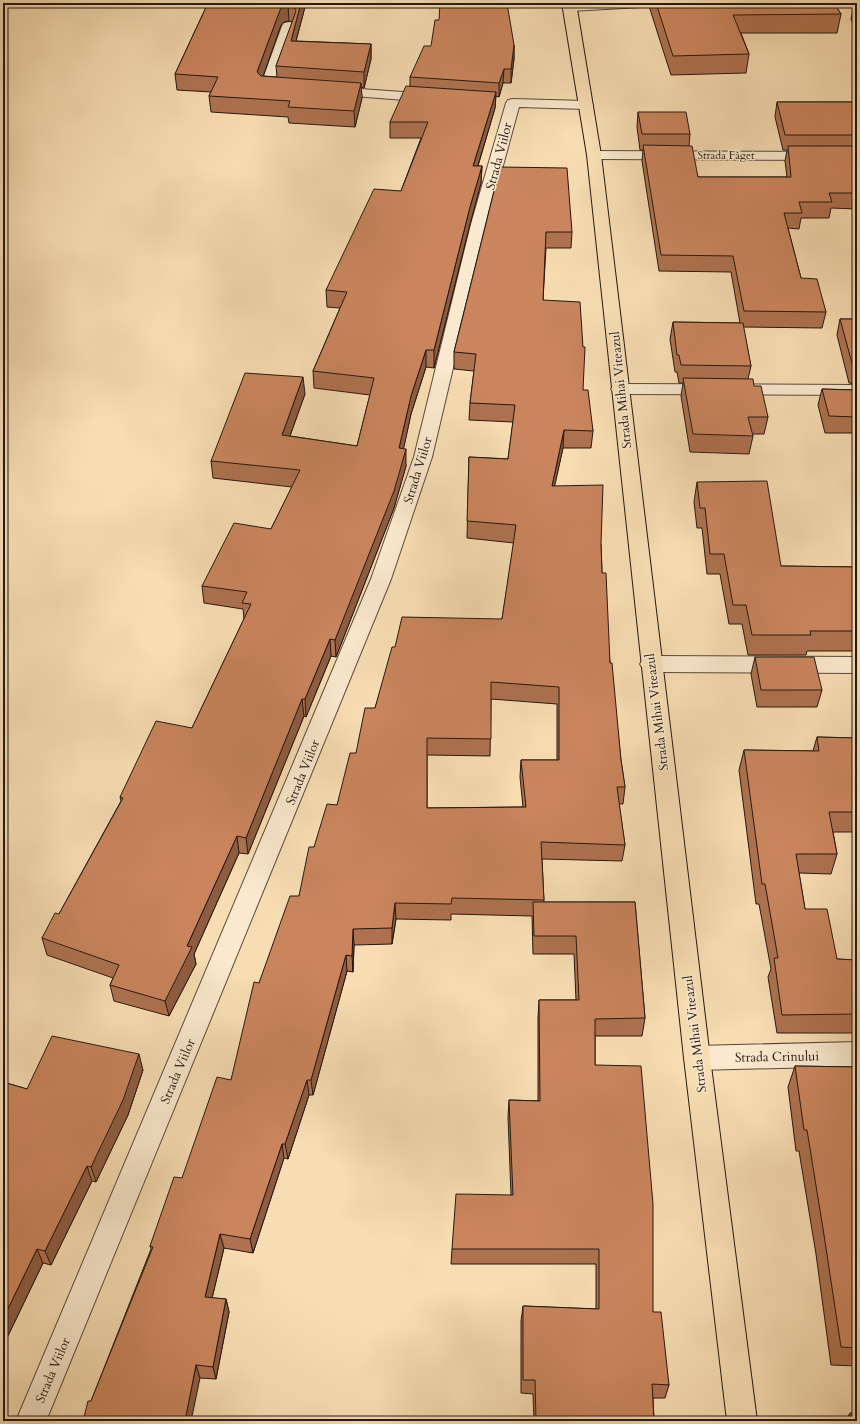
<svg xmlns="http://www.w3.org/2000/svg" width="860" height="1424" viewBox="0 0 860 1424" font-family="Cardo,serif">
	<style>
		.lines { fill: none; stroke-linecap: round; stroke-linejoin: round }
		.minor-casing { stroke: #59493b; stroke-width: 2 }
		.trunk-casing { stroke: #241813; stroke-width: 2 }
		.minor { fill: #fae9ce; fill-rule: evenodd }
		.trunk { fill: #f8ddb3; fill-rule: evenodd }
		.wall { fill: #ae7250; stroke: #241813; fill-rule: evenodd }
		.shaded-wall { fill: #8d5d41; stroke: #241813 }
		.building { fill: #ca855d; stroke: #241813; fill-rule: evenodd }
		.labels { text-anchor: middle; stroke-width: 3; stroke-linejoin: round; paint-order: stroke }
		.far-street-label { font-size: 11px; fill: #241813; stroke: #fae9ce }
		.street-label { font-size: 13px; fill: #241813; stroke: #fae9ce }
	</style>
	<rect width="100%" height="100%" fill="#f8ddb3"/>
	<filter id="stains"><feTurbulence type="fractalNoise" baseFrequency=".005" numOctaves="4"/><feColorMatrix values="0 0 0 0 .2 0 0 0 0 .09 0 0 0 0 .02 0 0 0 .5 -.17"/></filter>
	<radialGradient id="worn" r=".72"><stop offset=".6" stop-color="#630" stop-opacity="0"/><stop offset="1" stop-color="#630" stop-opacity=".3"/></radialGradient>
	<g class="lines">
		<g class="minor-casing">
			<g id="minor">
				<path d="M 570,3 L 649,3 L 647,6 L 642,7 L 570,11 L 565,10 L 563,7 L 565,4 Z"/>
				<path d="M 289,22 L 294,23 L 296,26 L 275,83 L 291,85 L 293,88 L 291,91 L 286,92 L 262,90 L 260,87 L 282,26 L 284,23 Z"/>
				<path d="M 333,87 L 430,94 L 435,95 L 437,98 L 435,101 L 430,102 L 328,94 L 326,91 L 328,88 Z"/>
				<path d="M 513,99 L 586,101 L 591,102 L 593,105 L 591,108 L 586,109 L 519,107 L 487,224 L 432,457 L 391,579 L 46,1421 L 16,1421 L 371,579 L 414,457 L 471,224 L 506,103 L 508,100 Z"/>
				<path d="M 594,151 L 857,152 L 857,160 L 594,159 L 589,158 L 587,155 L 589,152 Z"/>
				<path d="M 620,384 L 857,385 L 857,395 L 620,394 L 614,393 L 611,389 L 614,385 Z"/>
				<path d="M 651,656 L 857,657 L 857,673 L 651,672 L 643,669 L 640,664 L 643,659 Z"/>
				<path d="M 857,1042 L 857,1066 L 697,1070 L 688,1066 L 684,1058 L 688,1050 L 697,1046 Z"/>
			</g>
		</g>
		<g class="trunk-casing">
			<path id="trunk" d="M 562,3 L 576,3 L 601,155 L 710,1058 L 757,1421 L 727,1421 L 684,1058 L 587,155 Z"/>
		</g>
		<use href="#minor" class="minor"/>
		<use href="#trunk" class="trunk"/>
	</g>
	<g class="wall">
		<path d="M 208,3 L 306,3 L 296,41 L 371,44 L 371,59 L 364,88 L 361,87 L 362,98 L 355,127 L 289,123 L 288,117 L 211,112 L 209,96 L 211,92 L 177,90 L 175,74 ZM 289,21 L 293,22 L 276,66 L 277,77 L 263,76 L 281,25 L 284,22 Z"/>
		<path d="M 649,3 L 834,3 L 841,14 L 837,33 L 741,33 L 749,54 L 746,73 L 671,75 L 649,6 Z"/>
		<path d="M 854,5 L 857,5 L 857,34 L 851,19 Z"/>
		<path d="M 514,45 L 514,59 L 511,83 L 503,83 L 499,97 L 496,96 L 495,108 L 478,166 L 482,166 L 481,183 L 470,224 L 434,368 L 426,367 L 411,414 L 403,449 L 406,466 L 394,508 L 336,657 L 331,656 L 306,717 L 304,716 L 248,854 L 239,853 L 194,954 L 196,964 L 169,1016 L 114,1001 L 110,985 L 113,978 L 47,955 L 42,938 L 59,914 L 121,801 L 120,797 L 192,728 L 244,619 L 243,609 L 204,603 L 202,586 L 271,529 L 292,487 L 213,478 L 211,461 L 305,394 L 290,436 L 357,446 L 370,395 L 314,388 L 313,371 L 340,308 L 327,307 L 326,290 L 401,191 L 421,138 L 390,138 L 390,122 L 410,86 L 410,77 L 431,46 Z"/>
		<path d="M 777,102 L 857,102 L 857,209 L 831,208 L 829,218 L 801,218 L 799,229 L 788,228 L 801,278 L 826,312 L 822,328 L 743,327 L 751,366 L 748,379 L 754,386 L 768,417 L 764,434 L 752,434 L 753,436 L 749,454 L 690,452 L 681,396 L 683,383 L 679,383 L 677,372 L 675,372 L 670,339 L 673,322 L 740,323 L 731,272 L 659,271 L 642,161 L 643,150 L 640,150 L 637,127 L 638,112 L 690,134 L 689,146 L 698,177 L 787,177 L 785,161 L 787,150 L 783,150 L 775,117 Z"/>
		<path d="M 500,167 L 572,232 L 571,248 L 546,248 L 543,300 L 583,390 L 593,431 L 591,448 L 563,448 L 554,486 L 601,544 L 602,573 L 610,663 L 621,760 L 625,787 L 623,804 L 619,804 L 625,845 L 622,861 L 542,859 L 544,902 L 635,902 L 645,1018 L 642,1036 L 595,1036 L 595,1065 L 653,1312 L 669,1385 L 665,1398 L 653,1398 L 654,1421 L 534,1421 L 533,1394 L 521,1393 L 521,1321 L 523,1306 L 596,1309 L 596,1264 L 451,1264 L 452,1249 L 511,1195 L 508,1117 L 509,1100 L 538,1101 L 538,1018 L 539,1000 L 576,1000 L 574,954 L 533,954 L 532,916 L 451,914 L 451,920 L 396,919 L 392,944 L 354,945 L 353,972 L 347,971 L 313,1095 L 309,1095 L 288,1159 L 284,1158 L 253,1253 L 224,1248 L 212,1298 L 226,1299 L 229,1312 L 216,1379 L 200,1378 L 91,1401 L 151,1249 L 150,1246 L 182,1178 L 231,1080 L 259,983 L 299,896 L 314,847 L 337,805 L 356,753 L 375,708 L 395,647 L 502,619 L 514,543 L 467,538 L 469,457 L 508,459 L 513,422 L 469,420 L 470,403 L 474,371 L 454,369 L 454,352 ZM 491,699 L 557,704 L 557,760 L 521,760 L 520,777 L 523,807 L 427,808 L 427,755 L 490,756 Z"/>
		<path d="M 840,319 L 857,319 L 857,433 L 825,433 L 818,405 L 822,389 L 854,390 L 855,384 L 849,383 L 837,335 Z"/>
		<path d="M 697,482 L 781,566 L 857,567 L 857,651 L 807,651 L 806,655 L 748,655 L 742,624 L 729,624 L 720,574 L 707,574 L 702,528 L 697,528 L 694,502 Z"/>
		<path d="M 755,657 L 822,690 L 817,707 L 757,707 L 751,674 Z"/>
		<path d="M 817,737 L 857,738 L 857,832 L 833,832 L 837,854 L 831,874 L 799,873 L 805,909 L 837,959 L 857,960 L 857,1033 L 777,1033 L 768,977 L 771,969 L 759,904 L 756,904 L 739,770 L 744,750 L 813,751 Z"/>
		<path d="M 795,1066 L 857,1067 L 857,1366 L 831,1365 L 816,1254 L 799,1151 L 796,1151 L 788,1087 Z"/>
		<path d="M 143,1070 L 128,1115 L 96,1182 L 92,1181 L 51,1265 L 43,1263 L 5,1342 L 4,1342 L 3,1343 L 3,1082 L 27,1089 Z"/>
		<path d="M 850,1413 L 857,1421 L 845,1421 Z"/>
	</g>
	<g class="shaded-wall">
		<path d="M 301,3 L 306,3 L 292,56 L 291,41 Z"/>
		<path d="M 288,5 L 289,21 L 284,22 L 281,25 L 259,88 L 257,72 L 280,10 L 283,6 Z"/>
		<path d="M 371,44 L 371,59 L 364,88 L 364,72 Z"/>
		<path d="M 514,45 L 514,59 L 511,83 L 511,69 Z"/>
		<path d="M 504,69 L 503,83 L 499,97 L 499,83 Z"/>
		<path d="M 361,83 L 362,98 L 355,127 L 354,111 Z"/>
		<path d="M 496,92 L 495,108 L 473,182 L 473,166 Z"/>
		<path d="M 482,166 L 481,183 L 470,224 L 434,368 L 434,350 L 470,207 Z"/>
		<path d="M 426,350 L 426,367 L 411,414 L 400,466 L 399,448 L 411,396 Z"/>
		<path d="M 303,377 L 305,394 L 284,452 L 282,435 Z"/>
		<path d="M 564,430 L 563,448 L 551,503 L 552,486 Z"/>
		<path d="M 406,449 L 406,466 L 394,508 L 336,657 L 335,640 Z"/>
		<path d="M 330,639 L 331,656 L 306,717 L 305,699 Z"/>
		<path d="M 302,699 L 304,716 L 248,854 L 246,838 Z"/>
		<path d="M 237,836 L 239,853 L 194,954 L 196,964 L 169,1016 L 165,1001 L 187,946 Z"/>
		<path d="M 395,903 L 396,919 L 392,944 L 392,928 Z"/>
		<path d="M 353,929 L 354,945 L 353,972 L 352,956 Z"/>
		<path d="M 346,955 L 347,971 L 313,1095 L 311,1080 Z"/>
		<path d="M 139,1054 L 143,1070 L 128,1115 L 96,1182 L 91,1167 Z"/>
		<path d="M 307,1080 L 309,1095 L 288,1159 L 285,1144 Z"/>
		<path d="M 282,1144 L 284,1158 L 253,1253 L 250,1239 Z"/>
		<path d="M 87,1166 L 92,1181 L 51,1265 L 45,1251 Z"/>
		<path d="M 220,1234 L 224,1248 L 209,1311 L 205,1297 Z"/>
		<path d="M 37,1249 L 43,1263 L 5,1342 L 3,1338 L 3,1319 Z"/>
		<path d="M 226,1299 L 229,1312 L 216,1379 L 213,1367 Z"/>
		<path d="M 196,1365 L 200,1378 L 191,1421 L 185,1421 Z"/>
	</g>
	<g class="building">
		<path d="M 208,3 L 301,3 L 291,41 L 371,44 L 364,72 L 276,66 L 296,11 L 294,7 L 288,5 L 283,6 L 280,10 L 257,72 L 261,76 L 361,83 L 354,111 L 288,107 L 290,101 L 209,96 L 218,77 L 175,74 Z"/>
		<path d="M 440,3 L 507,3 L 514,45 L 511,69 L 504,69 L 499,83 L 410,77 L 424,46 L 431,46 L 435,20 L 439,20 Z"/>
		<path d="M 656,3 L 834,3 L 841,14 L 733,15 L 749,54 L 673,56 Z"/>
		<path d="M 854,5 L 857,5 L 857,12 Z"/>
		<path d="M 406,86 L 496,92 L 473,166 L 482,166 L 470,207 L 434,350 L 426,350 L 411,396 L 399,448 L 406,449 L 394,491 L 335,640 L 330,639 L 305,699 L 302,699 L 246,838 L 237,836 L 187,946 L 192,947 L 165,1001 L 110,985 L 119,965 L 42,938 L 55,913 L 59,914 L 123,798 L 120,797 L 156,721 L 192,728 L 251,604 L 242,603 L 247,592 L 202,586 L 234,523 L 271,529 L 300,470 L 211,461 L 245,373 L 303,377 L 282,435 L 357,446 L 374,378 L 313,371 L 347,292 L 326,290 L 374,189 L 401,191 L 428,122 L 390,122 Z"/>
		<path d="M 777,102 L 857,102 L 857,135 L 785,135 Z"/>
		<path d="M 638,112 L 686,112 L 690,134 L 642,134 Z"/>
		<path d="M 643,145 L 692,146 L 698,177 L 791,177 L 788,146 L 857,146 L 857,193 L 829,193 L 832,202 L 799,202 L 802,213 L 784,213 L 801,278 L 817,279 L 826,312 L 744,311 L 733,256 L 661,255 Z"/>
		<path d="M 500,167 L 567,168 L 572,232 L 546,232 L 543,300 L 580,302 L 583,347 L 585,347 L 583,390 L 588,390 L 593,431 L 564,430 L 552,486 L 603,485 L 601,544 L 602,573 L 606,573 L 610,663 L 612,663 L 621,760 L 625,787 L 617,787 L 625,845 L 541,842 L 544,900 L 452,898 L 451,904 L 395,903 L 392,928 L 353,929 L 352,956 L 346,955 L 311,1080 L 307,1080 L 285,1144 L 282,1144 L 250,1239 L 220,1234 L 205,1297 L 226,1299 L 213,1367 L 196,1365 L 185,1421 L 83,1421 L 88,1401 L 91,1401 L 153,1247 L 150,1246 L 174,1177 L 182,1178 L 217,1077 L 231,1080 L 254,982 L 259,983 L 290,896 L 299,896 L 309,847 L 314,847 L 327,804 L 337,805 L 350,753 L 356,753 L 365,708 L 375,708 L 392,647 L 395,647 L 402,617 L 502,619 L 516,525 L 467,521 L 469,457 L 508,459 L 515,405 L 470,403 L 476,354 L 454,352 ZM 491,682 L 559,687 L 559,760 L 521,760 L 526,807 L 427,808 L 427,738 L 491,739 Z"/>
		<path d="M 840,319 L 857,319 L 857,368 L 853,367 Z"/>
		<path d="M 673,322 L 743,323 L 751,366 L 681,365 L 679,355 L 677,355 Z"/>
		<path d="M 683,378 L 753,379 L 754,386 L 761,386 L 768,417 L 748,417 L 753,436 L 693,434 Z"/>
		<path d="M 822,389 L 857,390 L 857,417 L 829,416 Z"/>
		<path d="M 767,481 L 781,566 L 857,567 L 857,631 L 810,631 L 811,635 L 752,635 L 746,605 L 733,605 L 724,554 L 710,554 L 705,508 L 700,508 L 697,482 Z"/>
		<path d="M 755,657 L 814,657 L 822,690 L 761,690 Z"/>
		<path d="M 817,737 L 857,738 L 857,812 L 829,812 L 837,854 L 796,854 L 805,909 L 827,909 L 837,959 L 857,960 L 857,1014 L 782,1015 L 774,958 L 778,958 L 765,884 L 762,884 L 744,750 L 819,751 Z"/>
		<path d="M 533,902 L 635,902 L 645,1018 L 595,1019 L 595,1065 L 641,1066 L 653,1204 L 653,1312 L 661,1312 L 669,1385 L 652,1384 L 654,1421 L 536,1421 L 535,1380 L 523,1380 L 523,1306 L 599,1309 L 599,1249 L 452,1249 L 456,1194 L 513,1195 L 509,1100 L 540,1101 L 539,1000 L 579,1000 L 576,936 L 534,936 Z"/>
		<path d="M 52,1036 L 139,1054 L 123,1100 L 91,1167 L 87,1166 L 45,1251 L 37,1249 L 3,1319 L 3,1082 L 27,1089 Z"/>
		<path d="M 795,1066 L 857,1067 L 857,1348 L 841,1347 L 824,1235 L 807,1130 L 804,1130 Z"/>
		<path d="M 850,1413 L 857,1413 L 857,1421 L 851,1421 Z"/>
	</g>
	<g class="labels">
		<g class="far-street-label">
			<text x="726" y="159">Strada Făget</text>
		</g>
		<g class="street-label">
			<text transform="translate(498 156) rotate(-75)" y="5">Strada Viilor</text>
			<text transform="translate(620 390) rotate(-96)" y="5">Strada Mihai Viteazul</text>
			<text transform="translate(417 470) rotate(-73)" y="5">Strada Viilor</text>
			<text transform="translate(656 712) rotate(-97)" y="5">Strada Mihai Viteazul</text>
			<text transform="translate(302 772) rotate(-68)" y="5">Strada Viilor</text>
			<text transform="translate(694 1034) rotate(-97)" y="5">Strada Mihai Viteazul</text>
			<text transform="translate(777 1056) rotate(-1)" y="5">Strada Crinului</text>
			<text transform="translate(177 1071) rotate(-67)" y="5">Strada Viilor</text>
			<text transform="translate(52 1370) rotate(-67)" y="5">Strada Viilor</text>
		</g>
	</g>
	<rect width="860" height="1424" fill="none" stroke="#f8ddb3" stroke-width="16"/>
	<rect x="4" y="4" width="852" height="1416" fill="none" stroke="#241813" stroke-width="2"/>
	<rect x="8" y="8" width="844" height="1408" fill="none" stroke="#241813"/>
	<rect width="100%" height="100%" filter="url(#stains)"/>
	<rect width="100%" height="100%" fill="url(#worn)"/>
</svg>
